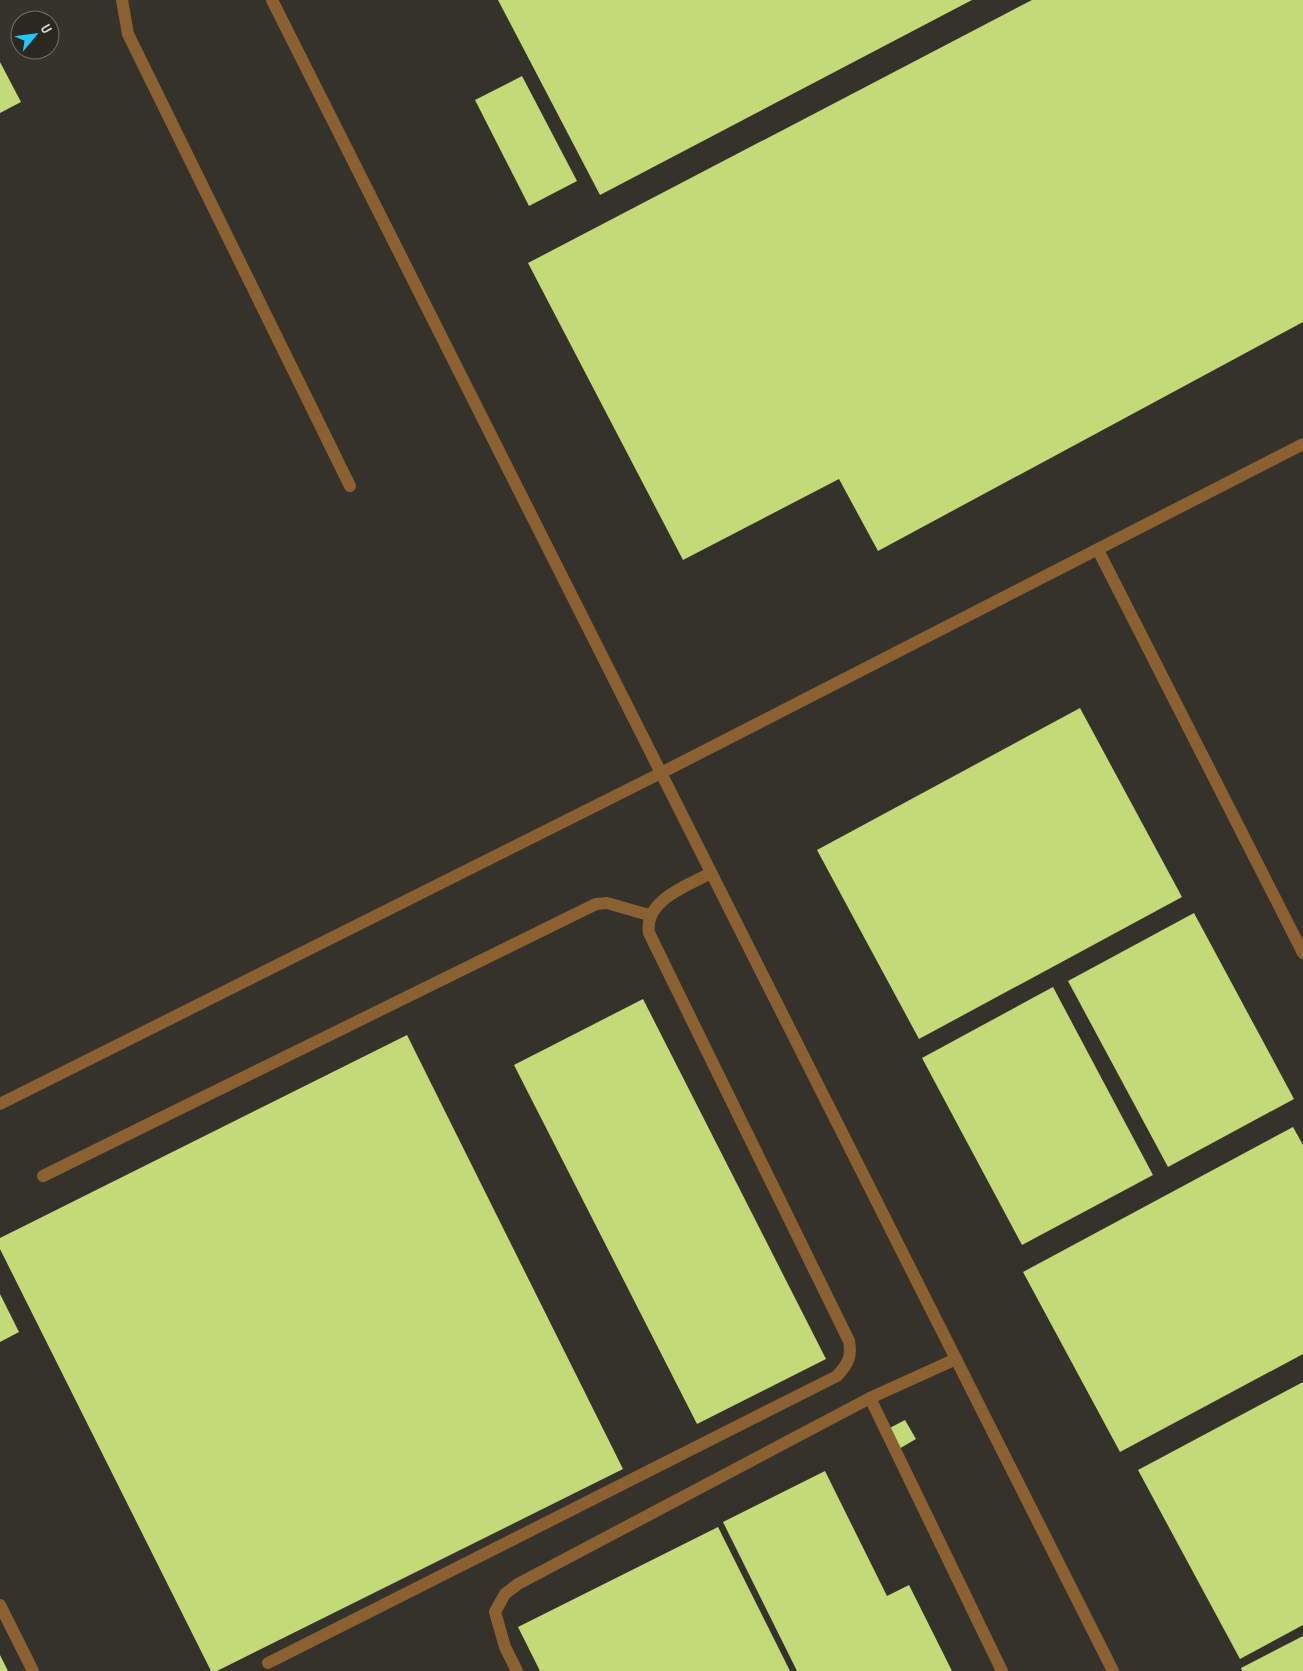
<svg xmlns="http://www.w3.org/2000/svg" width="1303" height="1671" viewBox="0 0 1303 1671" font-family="'PT Sans Narrow',sans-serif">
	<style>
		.building { fill: #c4da78 }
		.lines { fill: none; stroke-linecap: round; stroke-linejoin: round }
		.minor { stroke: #8c6132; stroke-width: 12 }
	</style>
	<rect width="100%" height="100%" fill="#34322a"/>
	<g class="building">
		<path d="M 498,0 L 972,0 L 600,195 Z"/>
		<path d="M 1032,0 L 1303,0 L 1303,322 L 878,551 L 839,479 L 683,560 L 528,263 Z"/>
		<path d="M 0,62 L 21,102 L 0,113 Z"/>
		<path d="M 522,76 L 577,181 L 529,206 L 475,100 Z"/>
		<path d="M 1080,708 L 1182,897 L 919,1039 L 817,850 Z"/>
		<path d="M 1194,913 L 1294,1099 L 1168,1167 L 1068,981 Z"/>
		<path d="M 1053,987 L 1153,1175 L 1022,1245 L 922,1058 Z"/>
		<path d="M 643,999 L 826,1359 L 697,1424 L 514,1065 Z"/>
		<path d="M 407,1035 L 623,1469 L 217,1671 L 211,1671 L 0,1249 L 0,1238 Z"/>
		<path d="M 1293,1127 L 1303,1145 L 1303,1354 L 1120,1452 L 1023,1272 Z"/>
		<path d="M 0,1294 L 19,1332 L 0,1342 Z"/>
		<path d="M 1303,1382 L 1303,1625 L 1240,1659 L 1138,1470 Z"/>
		<path d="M 905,1420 L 916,1439 L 897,1450 L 886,1430 Z"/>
		<path d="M 825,1471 L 887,1596 L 909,1585 L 952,1671 L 797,1671 L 723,1522 Z"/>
		<path d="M 718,1527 L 790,1671 L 540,1671 L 518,1627 Z"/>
		<path d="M 1303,1636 L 1303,1671 L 1242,1671 L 1241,1668 Z"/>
		<path d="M 0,1655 L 8,1671 L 0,1671 Z"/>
	</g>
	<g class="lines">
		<g class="minor">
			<path d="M 122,0 L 128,34 L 350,486"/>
			<path d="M 272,0 L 1113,1671"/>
			<path d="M 1098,550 L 1303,953"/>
			<path d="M 0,1104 L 661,773 L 1303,444"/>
			<path d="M 43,1176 L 596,904 L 607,903 L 649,915"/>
			<path d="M 870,1398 L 1002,1671"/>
			<path d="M 0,1605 L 33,1671"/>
			<path d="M 268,1663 L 837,1376 C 848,1364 852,1357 849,1341 L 649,933 C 644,900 687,886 711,873"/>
			<path d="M 517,1671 L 505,1647 L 495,1612 L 505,1594 L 518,1584 L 870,1398 L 956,1359"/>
		</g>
	</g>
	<g transform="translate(35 35) rotate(61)"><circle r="24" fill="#2a2820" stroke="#727069"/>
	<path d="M0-4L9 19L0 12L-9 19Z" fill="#21c9fd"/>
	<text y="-8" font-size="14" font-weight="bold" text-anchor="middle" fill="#dddbd6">U</text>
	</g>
</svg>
